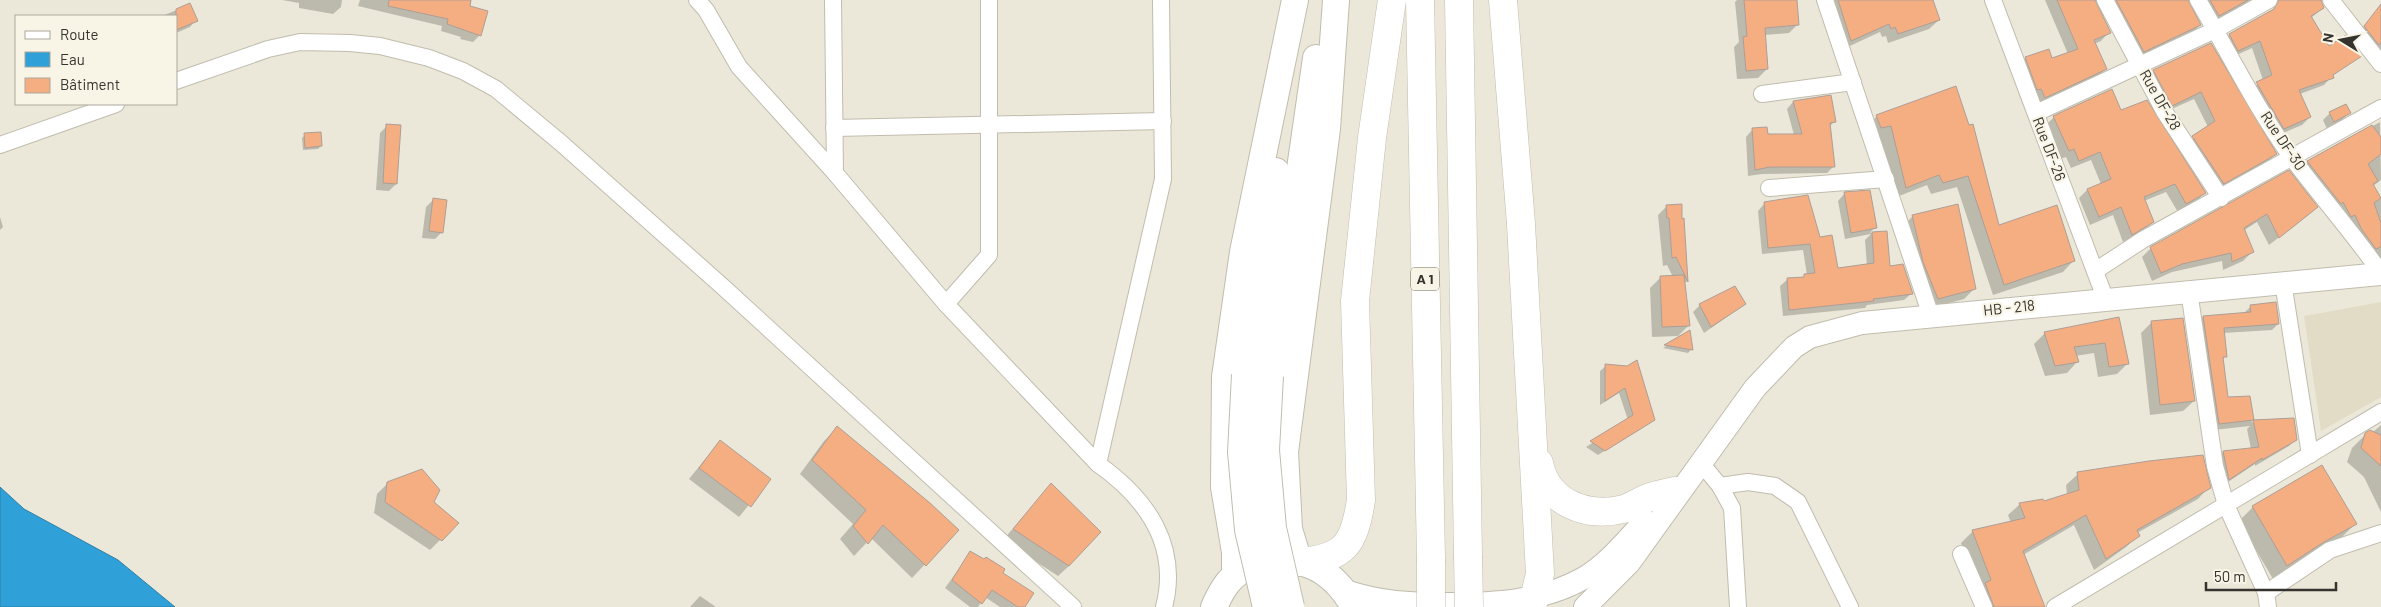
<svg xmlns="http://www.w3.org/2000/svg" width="2381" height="607" viewBox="0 0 2381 607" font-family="Barlow,sans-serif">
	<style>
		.built { fill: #e2dcc6 }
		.water { fill: #2fa0d8; stroke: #317fa5 }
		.shadow { fill: #0003 }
		.building { fill: #f5ae82; stroke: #ad9e96 }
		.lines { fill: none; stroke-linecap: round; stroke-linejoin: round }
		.minor-casing { stroke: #c0bdae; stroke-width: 18 }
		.secondary-casing { stroke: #c0bdae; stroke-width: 24 }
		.trunk-casing { stroke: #c0bdae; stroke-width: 28 }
		.motorway-casing { stroke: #c0bdae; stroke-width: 29 }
		.minor { stroke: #fff; stroke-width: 16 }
		.secondary { stroke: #fff; stroke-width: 22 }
		.trunk { stroke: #fff; stroke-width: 26 }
		.motorway { stroke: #fff; stroke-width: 28 }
		.trunk-bridge-casing { stroke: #c0bdae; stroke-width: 28; stroke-linecap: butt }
		.motorway-bridge-casing { stroke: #c0bdae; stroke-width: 29; stroke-linecap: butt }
		.trunk-bridge { stroke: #fff; stroke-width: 26 }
		.motorway-bridge { stroke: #fff; stroke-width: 28 }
		.labels { text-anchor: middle; stroke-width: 4.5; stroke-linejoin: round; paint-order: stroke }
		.shield { fill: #f9f5e6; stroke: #706d65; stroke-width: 1 }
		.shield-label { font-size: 14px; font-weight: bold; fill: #35332e }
		.street-label { font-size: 15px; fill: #35332e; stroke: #f9f5e6 }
	</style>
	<rect width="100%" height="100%" fill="#ece8d9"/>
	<path class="built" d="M 2381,302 L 2381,397 L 2321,431 L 2304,316 Z"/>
	<path class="water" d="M 0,487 L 24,509 L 118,560 L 175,607 L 0,607 Z"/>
	<g class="shadow">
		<path d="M 282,0 L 342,0 L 341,7 L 333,14 L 299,8 L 299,3 Z"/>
		<path d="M 360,0 L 470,0 L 468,6 L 480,35 L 473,42 L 460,39 L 461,37 L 441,31 L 442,26 L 358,6 Z"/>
		<path d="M 1737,0 L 1796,0 L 1798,24 L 1789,33 L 1764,35 L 1767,69 L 1758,78 L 1737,79 L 1734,47 L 1739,42 L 1735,2 Z"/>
		<path d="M 1826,0 L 1932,0 L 1939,20 L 1929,29 L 1888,43 L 1886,36 L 1882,37 L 1880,32 L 1841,50 Z"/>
		<path d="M 2045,0 L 2095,0 L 2095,4 L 2109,32 L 2101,41 L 2094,44 L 2106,69 L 2097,77 L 2036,105 L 2017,67 L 2026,58 L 2051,60 L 2068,54 Z"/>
		<path d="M 2114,0 L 2187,0 L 2200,25 L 2192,33 L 2136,59 Z"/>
		<path d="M 2196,0 L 2253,0 L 2211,23 Z"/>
		<path d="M 2283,0 L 2320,0 L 2323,8 L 2311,18 L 2329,48 L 2360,55 L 2332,76 L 2324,85 L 2300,94 L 2310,117 L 2302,125 L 2276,136 L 2249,91 L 2263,80 L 2252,48 L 2230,58 L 2221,43 L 2229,35 L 2271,11 Z"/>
		<path d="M 189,5 L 196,20 L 190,27 L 176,33 L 176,16 L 162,16 Z"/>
		<path d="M 2379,8 L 2381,9 L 2381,62 L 2354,38 Z"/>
		<path d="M 2210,45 L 2276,154 L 2268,161 L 2216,190 L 2186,144 L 2208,127 L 2194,99 L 2165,112 L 2147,78 L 2154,71 Z"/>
		<path d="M 1955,88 L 1998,226 L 2074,260 L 2063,272 L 1993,295 L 1957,187 L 1931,194 L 1927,185 L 1894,198 L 1880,137 L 1870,139 L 1866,128 L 1877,116 Z"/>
		<path d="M 1793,102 L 1835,121 L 1829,127 L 1834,166 L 1827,173 L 1762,174 L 1748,176 L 1746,137 L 1752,130 L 1767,136 L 1794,135 L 1787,109 Z"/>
		<path d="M 2121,112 L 2204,193 L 2196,202 L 2178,212 L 2166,192 L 2144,201 L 2153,222 L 2144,230 L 2123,242 L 2113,215 L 2090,225 L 2079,198 L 2087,190 L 2101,184 L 2091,160 L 2071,168 L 2066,157 L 2060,159 L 2045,126 L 2054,117 Z"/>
		<path d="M 2330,113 L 2349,113 L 2342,120 L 2327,129 L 2323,120 Z"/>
		<path d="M 2380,122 L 2381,180 L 2373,186 L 2381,200 L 2381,266 L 2300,169 L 2307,162 Z"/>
		<path d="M 387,126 L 396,184 L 389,191 L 376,190 L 380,133 Z"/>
		<path d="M 305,135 L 321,146 L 318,149 L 303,150 L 302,138 Z"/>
		<path d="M 2289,172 L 2316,207 L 2307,216 L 2269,245 L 2257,222 L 2243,231 L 2252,252 L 2243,261 L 2223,270 L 2222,261 L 2172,272 L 2152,281 L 2142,257 L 2151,248 Z"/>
		<path d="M 1845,193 L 1875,227 L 1870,233 L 1886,232 L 1888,268 L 1912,293 L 1904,300 L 1867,305 L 1865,308 L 1783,316 L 1780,286 L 1788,279 L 1801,278 L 1807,275 L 1803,250 L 1762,254 L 1758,211 L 1765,203 L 1819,238 L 1837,270 L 1867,266 L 1865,240 L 1871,234 L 1845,239 L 1838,201 Z"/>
		<path d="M 433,200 L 442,232 L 435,239 L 422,238 L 426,207 Z"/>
		<path d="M 1681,205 L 1687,281 L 1684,284 L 1689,325 L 1678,336 L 1652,337 L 1650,288 L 1661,277 L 1673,277 L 1667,265 L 1663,266 L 1658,215 L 1667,206 Z"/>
		<path d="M 1913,216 L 1974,289 L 1964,299 L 1928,309 L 1903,226 Z"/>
		<path d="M 0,217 L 3,227 L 0,230 Z"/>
		<path d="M 1745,304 L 1704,333 L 1693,312 L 1700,305 Z"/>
		<path d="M 2251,306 L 2278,324 L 2272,330 L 2223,333 L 2226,356 L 2222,360 L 2227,399 L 2253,420 L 2251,422 L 2293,419 L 2296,439 L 2289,446 L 2255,466 L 2255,464 L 2222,486 L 2216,459 L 2223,452 L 2251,449 L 2247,429 L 2250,426 L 2213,430 L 2197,324 L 2203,317 L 2244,313 Z"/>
		<path d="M 2118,318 L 2128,363 L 2117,374 L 2098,377 L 2094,353 L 2075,356 L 2077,362 L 2067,373 L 2045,376 L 2034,344 L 2045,333 Z"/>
		<path d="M 2152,322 L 2194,401 L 2183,411 L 2150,415 L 2141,333 Z"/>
		<path d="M 1689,332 L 1691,350 L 1688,353 L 1663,348 Z"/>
		<path d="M 1606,366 L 1654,420 L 1598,455 L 1586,447 L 1628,420 L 1619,393 L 1600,405 L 1600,371 Z"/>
		<path d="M 2381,425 L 2381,512 L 2364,477 L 2347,462 L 2352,448 L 2366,434 L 2373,432 Z"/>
		<path d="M 837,428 L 957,530 L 912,578 L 871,538 L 854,556 L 840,539 L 853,524 L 800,474 L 824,441 Z"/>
		<path d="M 720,441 L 770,479 L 739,517 L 689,479 Z"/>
		<path d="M 2078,474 L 2209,487 L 2198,499 L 2137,533 L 2138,536 L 2126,547 L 2094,570 L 2074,525 L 2023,555 L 2042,607 L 1978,607 L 1979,590 L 1961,543 L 1973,531 L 2011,523 L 2008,515 L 2020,504 L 2044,503 L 2067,495 L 2066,485 Z"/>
		<path d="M 388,483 L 433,502 L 457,523 L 430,550 L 374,513 L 377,494 Z"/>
		<path d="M 1051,485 L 1069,566 L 1058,576 L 1003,540 Z"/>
		<path d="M 2253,507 L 2355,524 L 2341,538 L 2273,579 L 2239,521 Z"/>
		<path d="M 971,552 L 1001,573 L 1023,607 L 1000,607 L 985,597 L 978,607 L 970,607 L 945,588 Z"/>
		<path d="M 700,596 L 716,607 L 690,607 Z"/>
	</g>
	<g class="building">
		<path d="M 389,0 L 471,0 L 470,6 L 488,11 L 481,36 L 447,24 L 448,19 L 388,6 Z"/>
		<path d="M 1744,0 L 1797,0 L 1799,25 L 1765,28 L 1768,69 L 1746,71 L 1743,37 L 1747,36 Z"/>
		<path d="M 1838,0 L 1933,0 L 1940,20 L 1898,34 L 1895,27 L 1891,29 L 1889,24 L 1851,41 Z"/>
		<path d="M 2057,0 L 2095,0 L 2111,33 L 2094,40 L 2107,69 L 2045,98 L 2041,89 L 2037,90 L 2025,57 L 2049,49 L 2052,58 L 2078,49 Z"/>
		<path d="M 2116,0 L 2188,0 L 2201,25 L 2144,52 Z"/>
		<path d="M 2210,0 L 2248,0 L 2219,16 Z"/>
		<path d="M 2279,0 L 2321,0 L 2324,8 L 2311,16 L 2329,46 L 2346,35 L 2362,56 L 2333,75 L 2334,78 L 2299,90 L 2311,117 L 2284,129 L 2256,82 L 2272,75 L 2260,41 L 2238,51 L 2229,34 L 2274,9 Z"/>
		<path d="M 190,3 L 198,21 L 176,30 L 176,9 Z"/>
		<path d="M 2381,4 L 2381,44 L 2378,44 L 2364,26 Z"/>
		<path d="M 2211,43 L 2277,154 L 2224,184 L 2192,136 L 2215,121 L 2201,92 L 2172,106 L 2153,70 Z"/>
		<path d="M 1956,86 L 1969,125 L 1973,124 L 1999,225 L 2057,205 L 2075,261 L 2004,285 L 1968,176 L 1943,183 L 1939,175 L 1906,188 L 1891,126 L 1881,128 L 1876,115 Z"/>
		<path d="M 2112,89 L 2121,110 L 2147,100 L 2206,193 L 2186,204 L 2175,184 L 2144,197 L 2154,222 L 2132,235 L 2121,207 L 2099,217 L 2087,189 L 2111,179 L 2100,152 L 2079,161 L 2074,149 L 2069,151 L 2053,116 Z"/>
		<path d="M 1831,95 L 1836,122 L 1830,123 L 1835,167 L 1770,167 L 1755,170 L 1752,128 L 1767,127 L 1768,134 L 1802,134 L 1793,101 Z"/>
		<path d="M 2346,104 L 2351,113 L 2334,122 L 2329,112 Z"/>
		<path d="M 386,124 L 401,125 L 397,184 L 383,183 Z"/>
		<path d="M 2372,125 L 2381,137 L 2381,154 L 2368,164 L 2378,181 L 2373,184 L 2381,198 L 2374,203 L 2381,223 L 2381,247 L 2376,249 L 2362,230 L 2355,215 L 2351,217 L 2343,202 L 2341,204 L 2307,161 Z"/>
		<path d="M 321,132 L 322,146 L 305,148 L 304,133 Z"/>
		<path d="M 2289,170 L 2318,207 L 2279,238 L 2267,214 L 2244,228 L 2254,252 L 2232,262 L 2231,253 L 2182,264 L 2161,273 L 2150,247 Z"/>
		<path d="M 1870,190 L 1877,228 L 1851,233 L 1844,192 Z"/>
		<path d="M 1808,195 L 1820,237 L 1832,235 L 1838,268 L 1874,263 L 1872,232 L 1887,231 L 1890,266 L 1903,264 L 1913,294 L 1873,299 L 1874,301 L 1789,310 L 1787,278 L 1804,277 L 1804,274 L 1815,273 L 1810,244 L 1768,248 L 1764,202 Z"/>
		<path d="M 433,198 L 447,200 L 443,233 L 429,231 Z"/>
		<path d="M 1682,204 L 1682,219 L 1684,218 L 1688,282 L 1676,257 L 1672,258 L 1669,218 L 1667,218 L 1666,205 Z"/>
		<path d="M 1958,204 L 1976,289 L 1938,299 L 1923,262 L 1912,215 Z"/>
		<path d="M 1684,275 L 1690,326 L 1662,327 L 1660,276 Z"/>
		<path d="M 1735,286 L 1746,304 L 1711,327 L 1699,304 Z"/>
		<path d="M 2276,302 L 2279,324 L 2224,328 L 2227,357 L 2223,357 L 2228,397 L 2250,396 L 2254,420 L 2219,424 L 2203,316 L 2251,312 L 2250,305 Z"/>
		<path d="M 2119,317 L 2129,364 L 2109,367 L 2105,343 L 2074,347 L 2079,362 L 2055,366 L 2044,332 Z"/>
		<path d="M 2183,318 L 2195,401 L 2160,405 L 2151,321 Z"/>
		<path d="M 1690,330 L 1693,350 L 1664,345 Z"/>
		<path d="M 1637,360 L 1655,420 L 1605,451 L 1590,441 L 1633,415 L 1625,388 L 1605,401 L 1605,364 L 1627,366 Z"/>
		<path d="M 2294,418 L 2297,440 L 2262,460 L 2262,458 L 2229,480 L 2223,451 L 2259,447 L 2253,420 Z"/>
		<path d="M 837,426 L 930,503 L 959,530 L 926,566 L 883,525 L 868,544 L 853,526 L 866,510 L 812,460 Z"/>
		<path d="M 2370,430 L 2381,435 L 2381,466 L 2361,448 L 2365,433 Z"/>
		<path d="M 720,440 L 771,479 L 751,507 L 699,468 Z"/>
		<path d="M 2203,455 L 2211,488 L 2137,530 L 2140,536 L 2106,559 L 2086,515 L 2023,551 L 2045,607 L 1994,607 L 1985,583 L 1991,580 L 1972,530 L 2025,518 L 2019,503 L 2043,499 L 2044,501 L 2079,490 L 2077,472 L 2149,461 Z"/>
		<path d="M 2322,465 L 2357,524 L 2324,542 L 2287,566 L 2252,506 Z"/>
		<path d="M 422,469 L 440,490 L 434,502 L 459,523 L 442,541 L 385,502 L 387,482 Z"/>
		<path d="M 1051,483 L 1101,532 L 1069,566 L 1013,529 Z"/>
		<path d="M 970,551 L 984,559 L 986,557 L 1005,569 L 1003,573 L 1034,593 L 1025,607 L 1018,607 L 992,590 L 982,604 L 952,580 Z"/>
	</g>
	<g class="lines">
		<g class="minor-casing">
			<g id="minor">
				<path d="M 697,0 L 706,10 L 739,67 L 835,173 L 946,304 L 1098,464 C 1146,498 1180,545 1164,607"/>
				<path d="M 833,0 L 835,173"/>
				<path d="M 1825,0 L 1931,316"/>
				<path d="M 1993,0 L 2105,298"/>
				<path d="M 2105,0 L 2164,111 L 2221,198"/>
				<path d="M 2198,0 C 2229,53 2256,108 2292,158 C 2321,197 2353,233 2381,273"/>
				<path d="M 2331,0 L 2381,64"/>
				<path d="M 176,81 L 268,49 L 300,42 L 350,43 L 380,46 L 429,58 L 463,71 L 496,89 L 561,143 L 722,286 L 1073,607"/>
				<path d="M 1762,94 L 1853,82"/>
				<path d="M 2036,113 L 2215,30 L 2269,0"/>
				<path d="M 834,128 L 1163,121"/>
				<path d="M 0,145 L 116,104"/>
				<path d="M 1769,188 L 1886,179"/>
				<path d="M 2095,271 L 2144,239 L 2381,108"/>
				<path d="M 2283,282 L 2310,455"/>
				<path d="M 2189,291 L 2215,466 L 2226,505 L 2266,593 L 2268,607"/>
				<path d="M 946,304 L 989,255 L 989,0"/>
				<path d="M 1701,463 L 1720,486 L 1732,508 L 1738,607"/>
				<path d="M 1098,464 L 1163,179 L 1161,0"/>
				<path d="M 1720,486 L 1748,482 L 1775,486 L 1798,502 L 1850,607"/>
				<path d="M 1961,554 L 1984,607"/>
				<path d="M 2266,593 L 2330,550 L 2381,533"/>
				<path d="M 2055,607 L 2381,412"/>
			</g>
		</g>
		<g class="secondary-casing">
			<g id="secondary">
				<path d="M 1345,591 C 1381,603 1409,604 1446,604 C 1495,604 1541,602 1584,578 C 1607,565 1627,540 1645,521"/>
				<path d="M 1585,607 L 1629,563 L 1755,388 L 1794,347 L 1810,337 L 1862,323 L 2381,274"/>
			</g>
		</g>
		<g class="trunk-casing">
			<g id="trunk">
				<path d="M 1245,375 L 1276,171"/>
				<path d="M 1270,376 L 1316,58"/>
				<path d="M 1291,561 C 1320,563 1340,582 1354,607"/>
				<path d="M 1299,562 L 1289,529 L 1285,452 L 1327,129 L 1336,0"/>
				<path d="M 1235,573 L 1235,552 L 1224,487 L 1225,377 L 1243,252 L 1295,0"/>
				<path d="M 1214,607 C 1223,587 1230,576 1250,565"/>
			</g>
		</g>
		<g class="motorway-casing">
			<g id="motorway">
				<path d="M 1420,0 L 1431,559"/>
				<path d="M 1459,0 L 1468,556"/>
				<path d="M 1503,0 L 1521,224 L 1540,574 L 1532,607"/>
				<path d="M 1539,463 C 1547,503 1586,518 1624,509 C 1631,507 1638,502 1645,499 C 1655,495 1665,493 1675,491"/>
				<path d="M 1299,562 C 1345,558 1354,545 1361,500 L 1355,301 L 1372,138 L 1392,0"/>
			</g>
		</g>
		<use href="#minor" class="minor"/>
		<use href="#secondary" class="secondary"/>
		<use href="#trunk" class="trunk"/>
		<use href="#motorway" class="motorway"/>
		<g class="trunk-bridge-casing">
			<g id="trunk-bridge">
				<path d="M 1245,375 L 1241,452 L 1248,530 L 1266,607"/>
				<path d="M 1270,376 L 1266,450 L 1273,528 L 1291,607"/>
			</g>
		</g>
		<g class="motorway-bridge-casing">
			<g id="motorway-bridge">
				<path d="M 1468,556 L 1469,607"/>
				<path d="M 1431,559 L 1431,607"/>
			</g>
		</g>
		<use href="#trunk-bridge" class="trunk-bridge"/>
		<use href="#motorway-bridge" class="motorway-bridge"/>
	</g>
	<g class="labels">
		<rect class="shield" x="1411" y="267.5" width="28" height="23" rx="4"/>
		<g class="shield-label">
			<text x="1425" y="284">A 1</text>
		</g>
		<g class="street-label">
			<text transform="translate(2160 100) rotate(60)" y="5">Rue DF-28</text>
			<text transform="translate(2283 141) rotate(56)" y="5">Rue DF-30</text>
			<text transform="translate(2049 149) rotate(69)" y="5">Rue DF-26</text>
			<text transform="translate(2009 308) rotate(-6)" y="5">HB - 218</text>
		</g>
	</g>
	<rect x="15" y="15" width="162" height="90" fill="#f9f5e6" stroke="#aba79c"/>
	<rect x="25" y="31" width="25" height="8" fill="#ffffff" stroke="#aba79c"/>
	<text x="60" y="40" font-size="15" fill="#35332e">Route</text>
	<rect x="25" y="52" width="25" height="15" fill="#2fa0d8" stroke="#aba79c"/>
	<text x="60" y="65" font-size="15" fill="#35332e">Eau</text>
	<rect x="25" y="78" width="25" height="15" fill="#f5ae82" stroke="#aba79c"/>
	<text x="60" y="90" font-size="15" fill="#35332e">Bâtiment</text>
	<g transform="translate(2341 40) rotate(280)" stroke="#f9f5e6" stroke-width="4" paint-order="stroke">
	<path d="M0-4L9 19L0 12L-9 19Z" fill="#35332e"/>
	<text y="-8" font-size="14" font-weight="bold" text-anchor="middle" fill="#35332e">N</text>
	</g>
	<path d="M2206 582v8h130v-8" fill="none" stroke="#35332e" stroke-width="2.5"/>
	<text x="2214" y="582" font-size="15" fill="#35332e" stroke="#f9f5e6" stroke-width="4" paint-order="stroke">50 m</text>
</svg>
